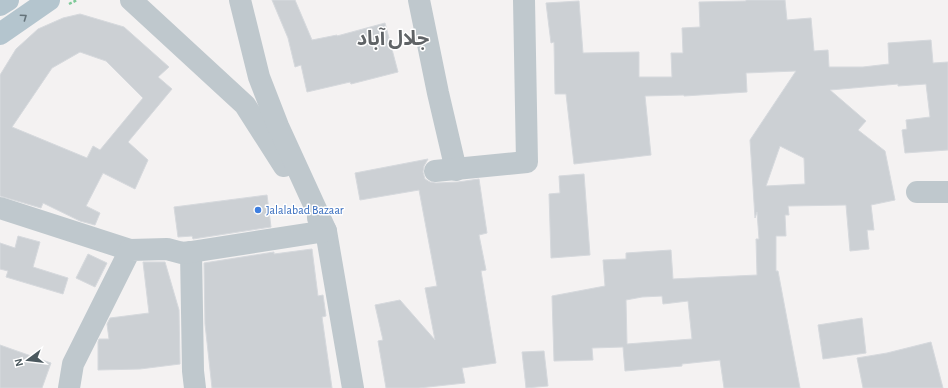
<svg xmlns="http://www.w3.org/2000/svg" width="948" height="388" viewBox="0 0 948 388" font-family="'Alegreya Sans','Noto Sans Arabic',sans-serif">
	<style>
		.building { fill: #ccd0d4; stroke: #d6d9dd; fill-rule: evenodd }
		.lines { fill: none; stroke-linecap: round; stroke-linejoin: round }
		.path { stroke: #7fca99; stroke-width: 2.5; stroke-dasharray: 3 2; stroke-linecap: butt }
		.minor { stroke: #bfc8cd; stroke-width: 22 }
		.major { stroke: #b4c5ce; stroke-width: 22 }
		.oneway { stroke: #65737a }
		.shop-dot { fill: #3f7fe0; stroke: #fff; stroke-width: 1.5 }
		.labels { text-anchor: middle; stroke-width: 3; stroke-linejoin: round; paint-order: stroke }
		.shop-label { font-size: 12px; fill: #366cbe; stroke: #fff; text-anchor: start }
		.town-label { font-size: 20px; font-weight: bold; fill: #5f6366; stroke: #fff }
	</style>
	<rect width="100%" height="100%" fill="#f4f2f2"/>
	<g class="building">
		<path d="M 272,0 L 295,0 L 312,40 L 337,35 L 337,36 L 385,23 L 398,72 L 351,84 L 350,82 L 307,92 L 301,65 L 295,67 L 288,38 Z"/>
		<path d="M 746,0 L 785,0 L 787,20 L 811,18 L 814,51 L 828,50 L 829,67 L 863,67 L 889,64 L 888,43 L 931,40 L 933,63 L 948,62 L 948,150 L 905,153 L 902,130 L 907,129 L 906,120 L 930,117 L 926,84 L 898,86 L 898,84 L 830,90 L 866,121 L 858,130 L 885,151 L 895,200 L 871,205 L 874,230 L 867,230 L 869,249 L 850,251 L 846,205 L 788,206 L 789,215 L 785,215 L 786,236 L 776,236 L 776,271 L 778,271 L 800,388 L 724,388 L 720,360 L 682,364 L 682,366 L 625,371 L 623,347 L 592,348 L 593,360 L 554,361 L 552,296 L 605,286 L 603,260 L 626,259 L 626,253 L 671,250 L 673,279 L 757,275 L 756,239 L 759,239 L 757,212 L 755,218 L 750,140 L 796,71 L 746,73 L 747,92 L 684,96 L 684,95 L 645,96 L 651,155 L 574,164 L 566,94 L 555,94 L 554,42 L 551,43 L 546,3 L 579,1 L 583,53 L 639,52 L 639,77 L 672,77 L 671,53 L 683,53 L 682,28 L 700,27 L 699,2 L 746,1 ZM 780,146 L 804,158 L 805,184 L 766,186 ZM 662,296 L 663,304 L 688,301 L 692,339 L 627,344 L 626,300 L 642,297 Z"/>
		<path d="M 80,14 L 124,27 L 169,67 L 158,77 L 172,89 L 128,142 L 148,160 L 135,189 L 103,173 L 86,206 L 100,213 L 95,225 L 80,221 L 43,203 L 41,208 L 0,196 L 0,75 L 16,49 L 38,29 L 63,18 ZM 80,52 L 106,61 L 143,98 L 100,150 L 93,146 L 87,158 L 12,127 L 52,68 Z"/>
		<path d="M 428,159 L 424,166 L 423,172 L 425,179 L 430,182 L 436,183 L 458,182 L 479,179 L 487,233 L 479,235 L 486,270 L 481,271 L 496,363 L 462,368 L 465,383 L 419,388 L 386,388 L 378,341 L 383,340 L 375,305 L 400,300 L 435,340 L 425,288 L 437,286 L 419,190 L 360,200 L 355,173 Z"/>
		<path d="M 584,174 L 590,255 L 551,258 L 549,194 L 560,193 L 559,176 Z"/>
		<path d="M 267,195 L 271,227 L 193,239 L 192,236 L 178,237 L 174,207 Z"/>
		<path d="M 18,236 L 40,242 L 33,267 L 68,278 L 63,294 L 6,277 L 8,271 L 0,269 L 0,243 L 15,248 Z"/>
		<path d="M 312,249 L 318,296 L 323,295 L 326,316 L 322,317 L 332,388 L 212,388 L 205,324 L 204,263 L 274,252 L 274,254 Z"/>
		<path d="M 88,254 L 107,263 L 95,287 L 76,278 Z"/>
		<path d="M 143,262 L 165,262 L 179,310 L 180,364 L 140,369 L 98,370 L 98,342 L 99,339 L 109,339 L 107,324 L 110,318 L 149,313 Z"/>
		<path d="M 862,318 L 866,353 L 823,359 L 818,325 Z"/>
		<path d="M 931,342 L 943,388 L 863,388 L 857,358 L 887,353 Z"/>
		<path d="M 0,345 L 51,363 L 42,388 L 0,388 Z"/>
		<path d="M 544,351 L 548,386 L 526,388 L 522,352 Z"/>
	</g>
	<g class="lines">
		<path class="path" d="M 69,4 L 77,0"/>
		<g class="minor">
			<path d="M 131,0 L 245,105 L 284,166"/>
			<path d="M 419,0 L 438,93 L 456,170"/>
			<path d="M 435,171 L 527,162 L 524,0"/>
			<path d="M 917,192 L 948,192"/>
			<path d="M 0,208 L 130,250"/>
			<path d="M 318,218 L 326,231 L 353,388"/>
			<path d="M 191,252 L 193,371 L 195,388"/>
			<path d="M 69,388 L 73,364 L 130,250 L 167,249 L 182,253 L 191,252 L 326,231 L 278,126 L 259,77 L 240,0"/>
		</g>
		<g class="major">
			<path d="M 0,5 L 8,0"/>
			<path d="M 0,34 L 49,0"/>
		</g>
	</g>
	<defs><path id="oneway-chevron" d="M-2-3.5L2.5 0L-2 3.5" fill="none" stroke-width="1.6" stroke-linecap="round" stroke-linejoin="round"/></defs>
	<use class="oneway" href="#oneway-chevron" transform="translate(24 17) rotate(-35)"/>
	<circle class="shop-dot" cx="258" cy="210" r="4"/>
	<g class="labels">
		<g class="shop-label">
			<text x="266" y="214">Jalalabad Bazaar</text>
		</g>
		<g class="town-label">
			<text x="393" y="45">جلال آباد</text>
		</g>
	</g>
	<g transform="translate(28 360) rotate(255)" stroke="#ffffff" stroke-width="3" paint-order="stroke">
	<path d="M0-3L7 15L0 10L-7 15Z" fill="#4b585e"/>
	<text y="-6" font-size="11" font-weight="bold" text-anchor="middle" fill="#4b585e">N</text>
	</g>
</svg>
